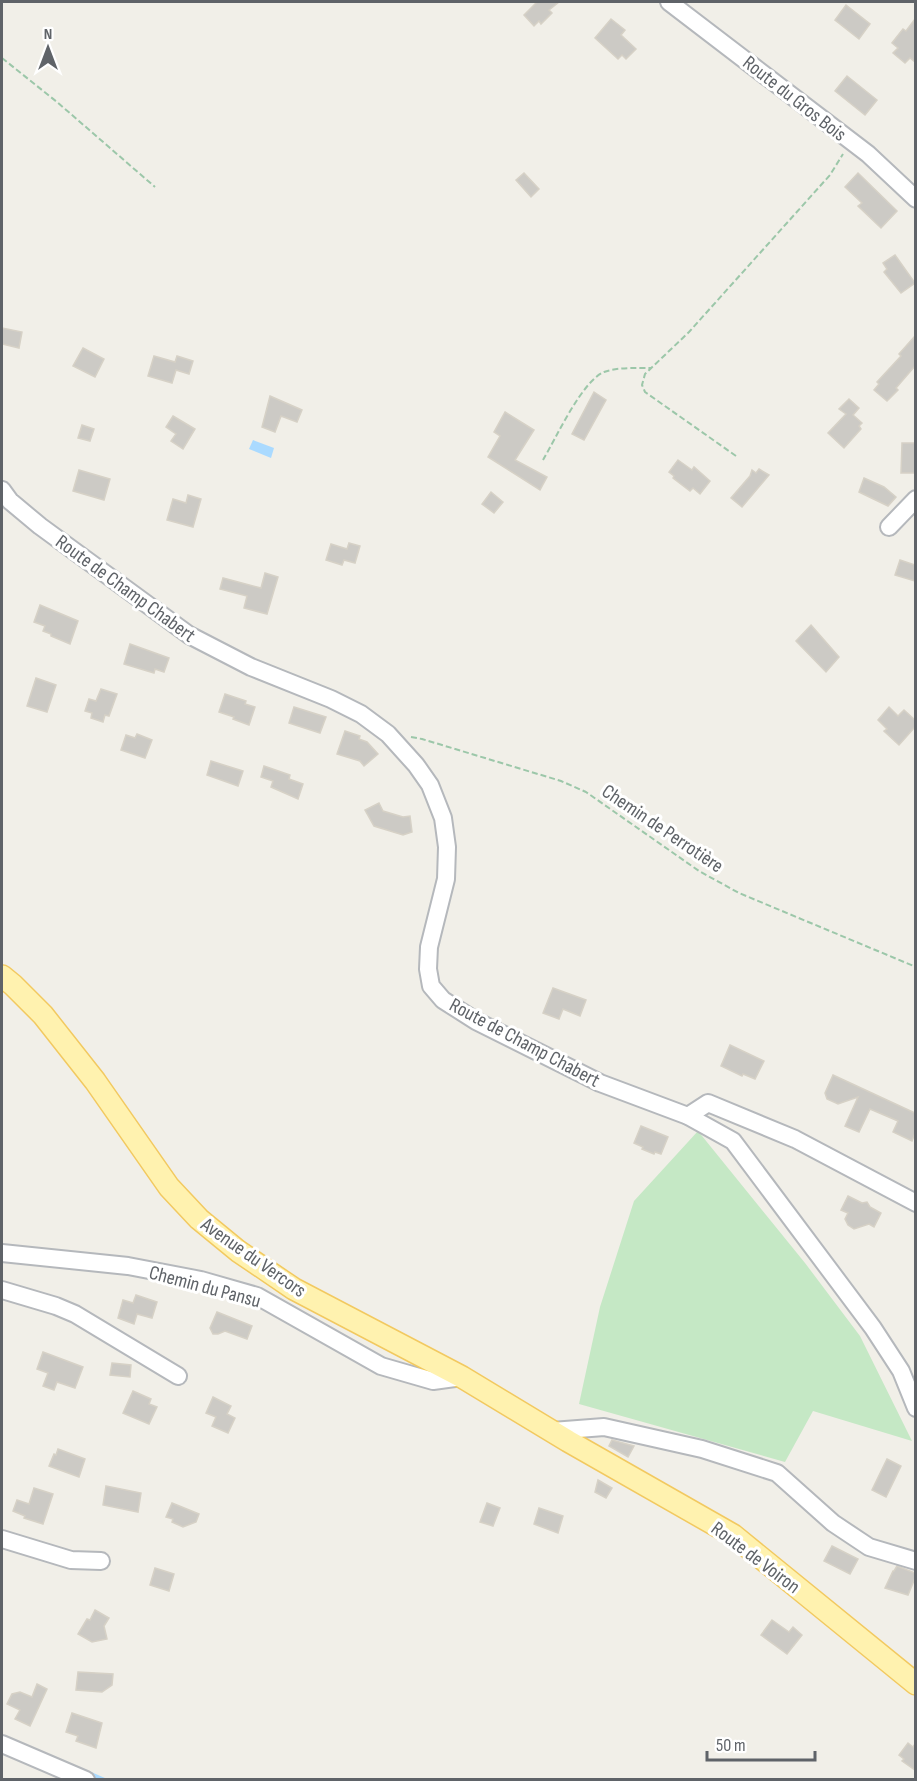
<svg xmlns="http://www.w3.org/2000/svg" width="917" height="1781" viewBox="0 0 917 1781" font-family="'Sofia Sans Condensed',sans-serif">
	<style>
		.green { fill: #c5e8c5 }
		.water { fill: #aadaff }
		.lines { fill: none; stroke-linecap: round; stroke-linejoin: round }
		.stream { stroke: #aadaff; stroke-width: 4.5 }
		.building { fill: #cccac5; stroke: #d6d1c6; stroke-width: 1.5 }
		.minor-casing { stroke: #b5b8bc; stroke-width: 20 }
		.major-casing { stroke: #f2c960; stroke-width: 24 }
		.path { stroke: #9cc7a9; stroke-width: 2; stroke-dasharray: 6 3; stroke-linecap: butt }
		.minor { stroke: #fff; stroke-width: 16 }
		.major { stroke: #fff2af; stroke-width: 21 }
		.labels { text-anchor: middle; stroke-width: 6; stroke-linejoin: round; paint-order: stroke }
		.street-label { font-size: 20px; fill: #5f6368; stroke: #fff }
	</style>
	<rect width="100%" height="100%" fill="#f1efe8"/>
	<path class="green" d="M 698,1131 L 805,1263 L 860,1336 L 912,1441 L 813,1411 L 785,1462 L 579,1404 L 600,1307 L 634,1201 Z"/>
	<path class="water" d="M 253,440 L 274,448 L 271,458 L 249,449 Z"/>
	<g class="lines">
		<path class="stream" d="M 88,1773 L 104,1780"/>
	</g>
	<g class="building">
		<path d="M 537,2 L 559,2 L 549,10 L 552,13 L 541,24 L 539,21 L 534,26 L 524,15 Z"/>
		<path d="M 846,5 L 870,24 L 859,39 L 835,20 Z"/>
		<path d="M 611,19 L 625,30 L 621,35 L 636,49 L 626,59 L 622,55 L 618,59 L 595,38 Z"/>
		<path d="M 915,19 L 915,62 L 910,58 L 905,63 L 893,53 L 898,48 L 892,43 L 903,29 L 906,31 Z"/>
		<path d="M 847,76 L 877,100 L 865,115 L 835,91 Z"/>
		<path d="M 524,173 L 539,189 L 531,197 L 516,180 Z"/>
		<path d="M 858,173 L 897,211 L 881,228 L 858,206 L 862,203 L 845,187 Z"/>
		<path d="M 895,255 L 915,283 L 901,293 L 884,272 L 887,269 L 883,263 Z"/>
		<path d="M 2,328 L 22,332 L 19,348 L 2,344 Z"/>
		<path d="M 915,336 L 915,366 L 896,388 L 898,390 L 887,401 L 874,390 L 879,384 L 877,382 L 901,356 L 899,354 Z"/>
		<path d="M 83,348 L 104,359 L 95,377 L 73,366 Z"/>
		<path d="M 154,356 L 175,362 L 177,356 L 193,361 L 189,374 L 176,370 L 172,383 L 148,376 Z"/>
		<path d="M 594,392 L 606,400 L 584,440 L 572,434 Z"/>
		<path d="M 270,396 L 302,410 L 297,422 L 281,416 L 275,432 L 262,427 Z"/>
		<path d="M 849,399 L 859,408 L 853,415 L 862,423 L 859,426 L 861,429 L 844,448 L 828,433 L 846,414 L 839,409 Z"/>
		<path d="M 505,412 L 534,430 L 515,460 L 547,477 L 540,490 L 488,457 L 500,436 L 494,432 Z"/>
		<path d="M 173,416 L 195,429 L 183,449 L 171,441 L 176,434 L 166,427 Z"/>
		<path d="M 82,425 L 94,429 L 90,441 L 78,438 Z"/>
		<path d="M 902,443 L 915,443 L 915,473 L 901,473 Z"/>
		<path d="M 678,460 L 692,470 L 694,467 L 710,481 L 700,494 L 693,488 L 690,491 L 673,478 L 674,476 L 669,472 Z"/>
		<path d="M 759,469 L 769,475 L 742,507 L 731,498 L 750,476 L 752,470 L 756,473 Z"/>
		<path d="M 79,470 L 110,479 L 104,500 L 73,491 Z"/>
		<path d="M 864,478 L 884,487 L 896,497 L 888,506 L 859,492 Z"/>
		<path d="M 491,492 L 503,502 L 494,513 L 482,504 Z"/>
		<path d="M 188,495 L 201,499 L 193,527 L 167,520 L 173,499 L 186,503 Z"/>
		<path d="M 349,543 L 360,546 L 355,563 L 344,560 L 342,565 L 326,560 L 331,544 L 347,549 Z"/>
		<path d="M 900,560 L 915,565 L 915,581 L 895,575 Z"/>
		<path d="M 265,573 L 278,577 L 267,614 L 244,608 L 247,596 L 220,589 L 223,578 L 261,588 Z"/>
		<path d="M 40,605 L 78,621 L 70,644 L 51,636 L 51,634 L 43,631 L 45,626 L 34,622 Z"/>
		<path d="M 811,625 L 839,657 L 826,672 L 796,641 Z"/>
		<path d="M 130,644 L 169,658 L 164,672 L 155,669 L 154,673 L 124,664 Z"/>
		<path d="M 36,678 L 56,685 L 47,712 L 27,706 Z"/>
		<path d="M 101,689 L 117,694 L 109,716 L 105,715 L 103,722 L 91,718 L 92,713 L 85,711 L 89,699 L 96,701 Z"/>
		<path d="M 225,694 L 246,701 L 245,704 L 255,707 L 249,725 L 233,719 L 234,717 L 219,712 Z"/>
		<path d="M 294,707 L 326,717 L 320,733 L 289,723 Z"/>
		<path d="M 889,707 L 898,716 L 904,710 L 915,720 L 915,727 L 899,745 L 884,731 L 887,729 L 878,720 Z"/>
		<path d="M 345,731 L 360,736 L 359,739 L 367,742 L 378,754 L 364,766 L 360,761 L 337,754 Z"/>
		<path d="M 137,734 L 152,740 L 145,758 L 121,750 L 126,735 L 135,738 Z"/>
		<path d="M 211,761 L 243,771 L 238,786 L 207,775 Z"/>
		<path d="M 264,766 L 290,775 L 289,779 L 303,784 L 298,799 L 271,787 L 273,781 L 261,777 Z"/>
		<path d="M 379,803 L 383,811 L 403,817 L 410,816 L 412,832 L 403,835 L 374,826 L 365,810 Z"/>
		<path d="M 553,988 L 586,1000 L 580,1016 L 563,1009 L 559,1019 L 543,1013 Z"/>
		<path d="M 730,1045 L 764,1061 L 755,1079 L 743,1074 L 742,1076 L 721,1066 Z"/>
		<path d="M 833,1075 L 915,1113 L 915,1133 L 912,1141 L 893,1132 L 898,1121 L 870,1109 L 859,1132 L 845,1126 L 858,1097 L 838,1104 L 827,1099 L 825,1093 Z"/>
		<path d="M 641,1126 L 668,1137 L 661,1154 L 655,1152 L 654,1154 L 642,1149 L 643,1147 L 634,1143 Z"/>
		<path d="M 848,1196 L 862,1203 L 867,1202 L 870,1207 L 881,1213 L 874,1227 L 869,1224 L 854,1229 L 848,1225 L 845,1219 L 848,1213 L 841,1210 Z"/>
		<path d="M 136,1295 L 157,1302 L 152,1318 L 137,1314 L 134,1324 L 118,1318 L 123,1300 L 133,1303 Z"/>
		<path d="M 217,1312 L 252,1326 L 247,1339 L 225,1331 L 218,1334 L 213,1334 L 210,1328 Z"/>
		<path d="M 43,1352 L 83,1367 L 75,1388 L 57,1382 L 54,1390 L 43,1386 L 48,1373 L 37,1369 Z"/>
		<path d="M 112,1363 L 131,1365 L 130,1377 L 110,1375 Z"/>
		<path d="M 133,1391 L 151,1399 L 149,1404 L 157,1407 L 149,1424 L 123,1413 Z"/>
		<path d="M 213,1397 L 231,1406 L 227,1414 L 235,1418 L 228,1433 L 212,1426 L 216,1417 L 206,1413 Z"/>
		<path d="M 612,1440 L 634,1446 L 628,1457 L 609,1446 Z"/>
		<path d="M 58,1449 L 85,1459 L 79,1477 L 49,1466 L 54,1454 L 56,1455 Z"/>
		<path d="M 887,1459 L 901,1466 L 886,1497 L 872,1490 Z"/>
		<path d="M 598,1480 L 612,1488 L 606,1498 L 595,1492 Z"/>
		<path d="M 106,1486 L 141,1493 L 138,1512 L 103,1505 Z"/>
		<path d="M 34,1488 L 53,1494 L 43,1524 L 24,1518 L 25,1516 L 13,1511 L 17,1500 L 29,1504 Z"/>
		<path d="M 172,1503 L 199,1514 L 196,1522 L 183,1527 L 172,1522 L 173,1519 L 166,1517 Z"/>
		<path d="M 487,1503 L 500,1508 L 493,1526 L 480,1522 Z"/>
		<path d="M 539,1508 L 563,1516 L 558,1533 L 534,1524 Z"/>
		<path d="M 832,1546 L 858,1559 L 850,1574 L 824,1561 Z"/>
		<path d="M 897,1566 L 915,1573 L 915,1578 L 908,1595 L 885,1588 L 893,1571 L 894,1571 Z"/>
		<path d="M 155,1568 L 174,1574 L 169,1591 L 150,1585 Z"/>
		<path d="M 95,1610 L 109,1618 L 104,1626 L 107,1639 L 92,1642 L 78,1634 L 87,1619 L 90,1620 Z"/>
		<path d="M 772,1620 L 789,1632 L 793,1627 L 802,1635 L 787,1654 L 761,1635 Z"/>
		<path d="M 78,1672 L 113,1674 L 112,1685 L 102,1692 L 76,1690 Z"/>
		<path d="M 37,1684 L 47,1689 L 30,1726 L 15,1719 L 20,1710 L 7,1704 L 12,1694 L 20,1692 L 32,1697 Z"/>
		<path d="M 72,1713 L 102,1723 L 96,1748 L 76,1741 L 78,1736 L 66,1732 Z"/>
		<path d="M 908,1743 L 913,1747 L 915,1744 L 915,1770 L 902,1761 L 904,1759 L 899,1755 Z"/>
	</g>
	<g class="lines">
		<g class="minor-casing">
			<g id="minor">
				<path d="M 669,2 L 868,154 L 916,199"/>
				<path d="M 2,490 L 10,501 L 40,526 L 189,635 L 251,667 L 331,699 L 361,714 L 388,734 L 416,765 L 430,785 L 443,818 L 447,847 L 446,879 L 429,947 L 428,969 L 431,986 L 443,1000 L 476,1021 L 600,1083 L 688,1116 L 733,1141 L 873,1328 L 901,1371 L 916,1408"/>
				<path d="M 889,527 L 916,499"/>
				<path d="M 688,1116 L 708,1103 L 795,1139 L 916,1203"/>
				<path d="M 2,1253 L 128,1266 L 201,1280 L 257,1296 L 381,1366 L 433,1381 L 462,1377"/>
				<path d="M 2,1290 L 56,1306 L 75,1314 L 178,1376"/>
				<path d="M 552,1431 L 604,1427 L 702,1449 L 777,1473 L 833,1523 L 869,1547 L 916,1561"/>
				<path d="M 2,1539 L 71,1560 L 101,1561"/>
				<path d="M 2,1744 L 86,1780"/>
			</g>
		</g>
		<g class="major-casing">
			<path id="major" d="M 2,976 L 13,985 L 43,1015 L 95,1081 L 169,1187 L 199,1219 L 238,1251 L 294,1289 L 462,1377 L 568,1441 L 733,1535 L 916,1684"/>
		</g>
		<g class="path">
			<path d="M 2,58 L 57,102 L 155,187"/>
			<path d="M 736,456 L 645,392 L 642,385 L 645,374 L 689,332 L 830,175 L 843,154"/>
			<path d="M 543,460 C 556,438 582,381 604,372 C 618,367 637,368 651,368"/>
			<path d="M 411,737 L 422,739 L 561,781 L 586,792 L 699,871 L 739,893 L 916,967"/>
		</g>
		<use href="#minor" class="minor"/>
		<use href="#major" class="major"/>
	</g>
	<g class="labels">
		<g class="street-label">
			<text transform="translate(795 98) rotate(38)" y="7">Route du Gros Bois</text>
			<text transform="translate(126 588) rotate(36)" y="7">Route de Champ Chabert</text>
			<text transform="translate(663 828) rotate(34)" y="7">Chemin de Perrotière</text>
			<text transform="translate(525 1042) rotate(28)" y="7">Route de Champ Chabert</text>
			<text transform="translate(254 1257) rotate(35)" y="7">Avenue du Vercors</text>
			<text transform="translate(205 1286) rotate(15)" y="7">Chemin du Pansu</text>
			<text transform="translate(756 1557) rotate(37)" y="7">Route de Voiron</text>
		</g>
	</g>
	<rect width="917" height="1781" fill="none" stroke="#5f6368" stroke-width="6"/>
	<g transform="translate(48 48)" stroke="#ffffff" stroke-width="4.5" paint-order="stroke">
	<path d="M0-4.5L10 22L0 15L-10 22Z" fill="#5f6368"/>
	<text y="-9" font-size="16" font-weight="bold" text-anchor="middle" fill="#5f6368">N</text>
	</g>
	<path d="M707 1751v9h108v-9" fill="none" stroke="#5f6368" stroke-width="3"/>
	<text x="716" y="1751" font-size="18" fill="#5f6368" stroke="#ffffff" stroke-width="4.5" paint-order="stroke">50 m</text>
</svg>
